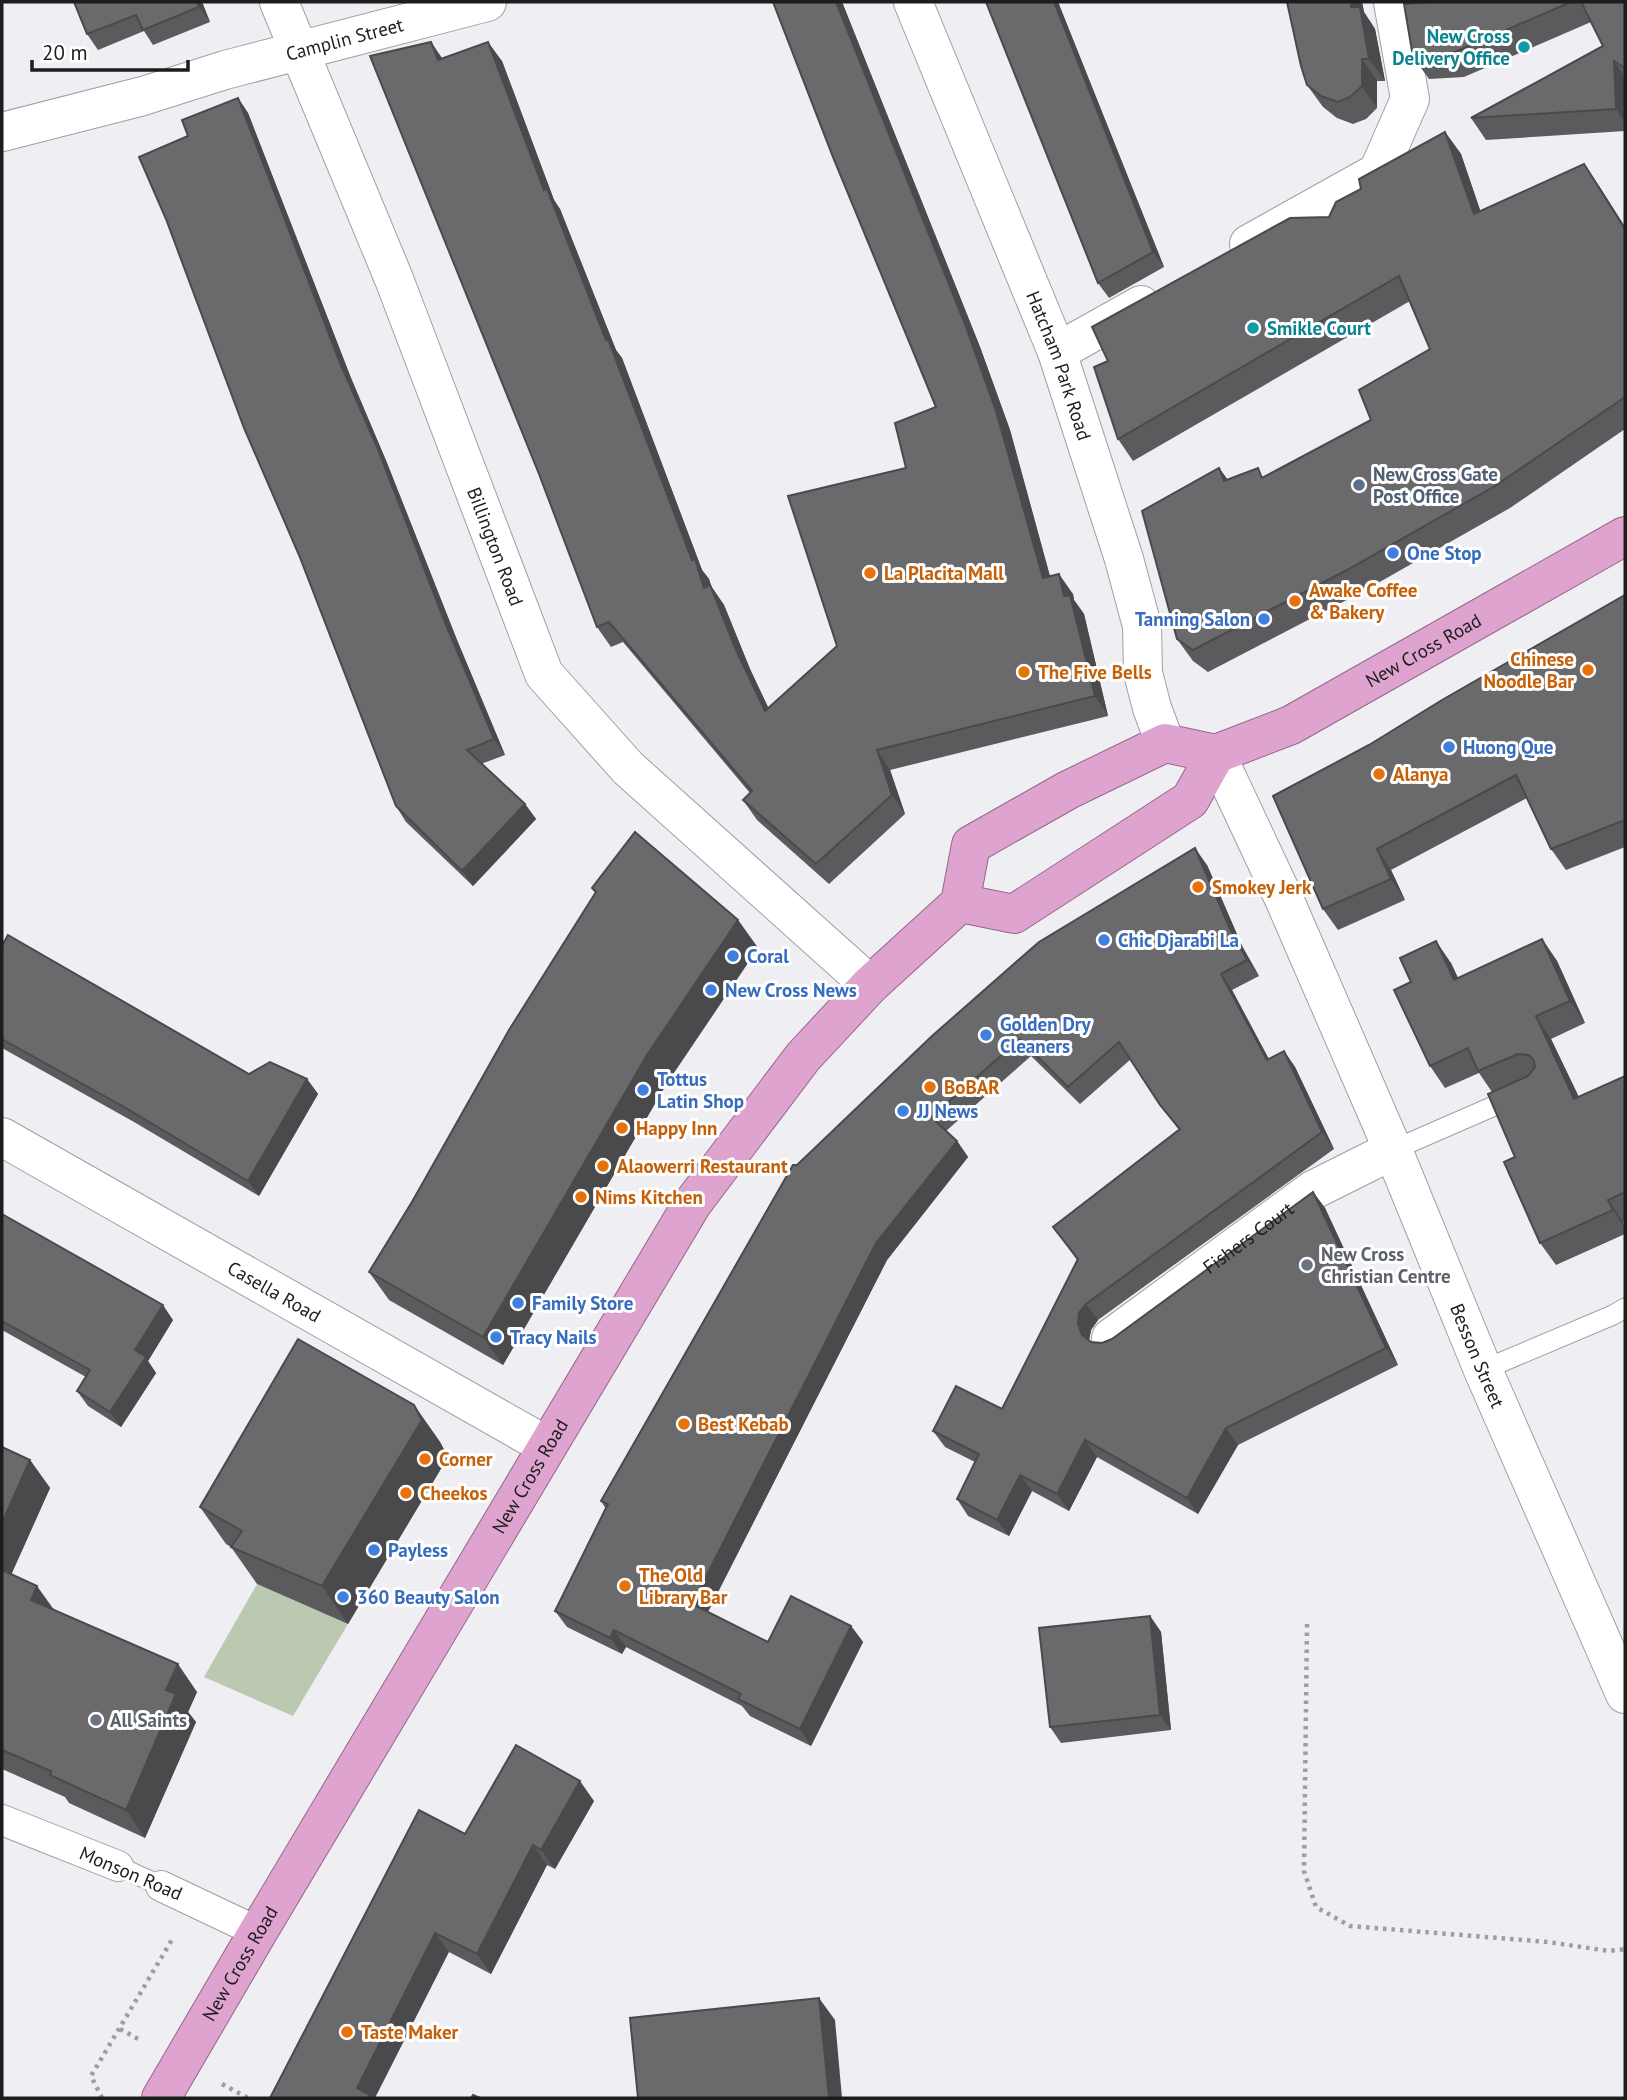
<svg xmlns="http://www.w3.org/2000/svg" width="1627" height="2100" viewBox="0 0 1627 2100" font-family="'PT Sans',sans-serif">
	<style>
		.green { fill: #bbc9b1 }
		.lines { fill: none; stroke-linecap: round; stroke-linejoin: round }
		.service-casing { stroke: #a19fa3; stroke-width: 21 }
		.pedestrian-casing { stroke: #a19fa3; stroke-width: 32 }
		.minor-casing { stroke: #a19fa3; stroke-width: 40 }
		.trunk-casing { stroke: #956689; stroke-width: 40 }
		.path { stroke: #9e9da0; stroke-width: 4.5; stroke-dasharray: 3.5 5; stroke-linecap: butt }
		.service { stroke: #fff; stroke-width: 19 }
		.pedestrian { stroke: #fff; stroke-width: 30 }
		.minor { stroke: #fff; stroke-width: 38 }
		.trunk { stroke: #dea4cf; stroke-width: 38 }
		.wall { fill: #5b5a5d }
		.shaded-wall { fill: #4a4a4c }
		.building { fill: #6a696c; stroke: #4a4a4c; stroke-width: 2 }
		.culture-dot { fill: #0f9aa8; stroke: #fff; stroke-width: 2.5 }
		.service-dot { fill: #5c6f8a; stroke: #fff; stroke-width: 2.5 }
		.shop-dot { fill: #3f7fe0; stroke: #fff; stroke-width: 2.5 }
		.food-dot { fill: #e8710a; stroke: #fff; stroke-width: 2.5 }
		.worship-dot { fill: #6b7280; stroke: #fff; stroke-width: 2.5 }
		.labels { text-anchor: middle; stroke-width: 6; stroke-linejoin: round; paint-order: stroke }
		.culture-label { font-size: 19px; font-weight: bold; fill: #0d838f; stroke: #fff; text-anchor: end }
		.street-label { font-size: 19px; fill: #1d1d1e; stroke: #fff }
		.service-label { font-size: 19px; font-weight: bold; fill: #4e5e75; stroke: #fff; text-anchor: start }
		.shop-label { font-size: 19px; font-weight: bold; fill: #366cbe; stroke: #fff; text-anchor: start }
		.food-label { font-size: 19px; font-weight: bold; fill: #c56008; stroke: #fff; text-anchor: start }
		.worship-label { font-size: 19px; font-weight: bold; fill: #5b616d; stroke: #fff; text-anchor: start }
	</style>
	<rect width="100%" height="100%" fill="#efeef2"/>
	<path class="green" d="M 257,1584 L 348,1624 L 293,1716 L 204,1677 Z"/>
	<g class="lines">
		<g class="service-casing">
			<g id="service">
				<path d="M 1393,1150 L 1517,1096"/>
				<path d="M 1483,1370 L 1613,1315 L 1625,1308"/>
				<path d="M 118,1866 L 161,1886"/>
			</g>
		</g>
		<g class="pedestrian-casing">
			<g id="pedestrian">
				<path d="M 2,1820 L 118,1866"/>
				<path d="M 161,1886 L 258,1932"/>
			</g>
		</g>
		<g class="minor-casing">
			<g id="minor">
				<path id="s1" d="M 279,2 L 394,279 L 544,674 L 628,768 L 870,985"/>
				<path id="s2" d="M 913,2 L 1057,352 L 1124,559 L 1142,626 L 1143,673 L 1152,708 L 1165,743"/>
				<path id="s3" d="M 2,132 L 143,96 L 225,70 L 487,2"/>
				<path d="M 1249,244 L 1378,172 L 1410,99 L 1393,2"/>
				<path d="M 1057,352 L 1141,305"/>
				<path id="s4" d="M 1216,754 L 1285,901 L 1393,1150 L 1483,1370 L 1625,1694"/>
				<path id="s5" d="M 2,1137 L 547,1446"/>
				<path id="s6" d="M 1111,1338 L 1313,1190 L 1393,1150"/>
			</g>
		</g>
		<g class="trunk-casing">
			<g id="trunk">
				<path d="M 960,903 L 1014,914 L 1190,800 L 1216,754"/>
				<path id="s7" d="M 161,2098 L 258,1932 L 692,1204 L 803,1057 L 870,985 L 960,903 L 971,845 L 1068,790 L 1165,743 L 1216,754 L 1291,725 L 1625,536"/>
			</g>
		</g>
		<g class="path">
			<path d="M 1307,1624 L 1304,1871 L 1316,1907 L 1350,1926 L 1548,1942 L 1609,1951 L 1625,1949"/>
			<path d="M 120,2029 L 140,2040"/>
			<path d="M 222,2084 L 248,2098"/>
			<path d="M 102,2098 L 91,2076 L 173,1938"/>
		</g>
		<use href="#service" class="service"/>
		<use href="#pedestrian" class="pedestrian"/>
		<use href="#minor" class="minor"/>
		<use href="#trunk" class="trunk"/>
	</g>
	<g class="wall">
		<path d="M 74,2 L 202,2 L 210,22 L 153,45 L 144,31 L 98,50 L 87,34 Z"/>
		<path d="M 773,2 L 842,2 L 980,347 L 1010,430 L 1050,577 L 1073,594 L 1074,600 L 1084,614 L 1108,716 L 890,770 L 905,814 L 829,884 L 757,820 L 743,800 L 750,793 L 623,642 L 611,647 L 597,627 L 539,474 L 431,42 L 442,58 L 502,61 L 554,200 L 560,209 L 616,350 L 622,358 L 702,570 L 709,579 L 711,586 L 724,605 L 750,669 L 768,708 L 837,646 L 906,468 L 936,407 Z"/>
		<path d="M 986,2 L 1058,2 L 1164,267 L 1109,298 L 1098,283 Z"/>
		<path d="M 1287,2 L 1362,2 L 1364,12 L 1375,29 L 1385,81 L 1377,81 L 1377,108 L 1366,119 L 1353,124 L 1337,118 L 1323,107 L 1307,85 Z"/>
		<path d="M 1432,2 L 1625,2 L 1625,131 L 1486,140 L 1471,118 L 1603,46 L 1591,22 L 1464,77 L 1429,79 L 1413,57 Z"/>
		<path d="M 238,98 L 248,113 L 351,378 L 387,463 L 457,640 L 505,755 L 481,764 L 525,804 L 536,819 L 473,886 L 406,822 L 396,806 L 299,555 L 188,136 Z"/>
		<path d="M 1445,132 L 1461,154 L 1480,211 L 1599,186 L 1625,227 L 1625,429 L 1510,508 L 1362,592 L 1208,672 L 1193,661 L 1177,639 L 1219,468 L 1228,480 L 1264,477 L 1371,420 L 1430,349 L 1410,301 L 1133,461 L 1118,439 L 1108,361 L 1329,217 L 1361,189 Z"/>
		<path d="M 1625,595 L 1625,847 L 1566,870 L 1551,849 L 1527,798 L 1391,870 L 1405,900 L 1338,930 L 1323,909 L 1369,745 Z"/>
		<path d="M 1207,865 L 1242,946 L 1259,976 L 1232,990 L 1269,1059 L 1284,1051 L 1295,1067 L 1334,1149 L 1098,1320 L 1091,1330 L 1089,1340 L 1091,1342 L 1102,1343 L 1112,1339 L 1313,1192 L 1325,1208 L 1398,1365 L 1238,1445 L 1198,1514 L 1097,1457 L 1069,1511 L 1032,1491 L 1009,1536 L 968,1516 L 957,1499 L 975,1462 L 945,1447 L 933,1431 L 1002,1409 L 1077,1260 L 1053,1227 L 1179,1130 L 1160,1105 L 1131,1059 L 1080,1104 L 1031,1056 L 946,1131 L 957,1141 L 968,1157 L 887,1260 L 708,1612 L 768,1642 L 851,1626 L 863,1642 L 811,1746 L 750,1716 L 742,1706 L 626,1647 L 622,1654 L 567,1627 L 555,1611 L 606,1509 L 601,1501 L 797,1165 Z"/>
		<path d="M 592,888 L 738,920 L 758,948 L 667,1083 L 503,1365 L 389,1300 L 369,1272 L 596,893 Z"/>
		<path d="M 1542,939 L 1557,961 L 1585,1023 L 1551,1039 L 1579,1097 L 1625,1076 L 1625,1221 L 1623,1222 L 1625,1227 L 1625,1234 L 1556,1265 L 1540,1243 L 1515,1157 L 1492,1092 L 1479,1073 L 1445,1088 L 1430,1066 L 1451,963 L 1458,978 Z"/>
		<path d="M 2,946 L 249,1074 L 307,1079 L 318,1094 L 259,1196 L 134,1122 L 2,1048 Z"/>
		<path d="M 2,1214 L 173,1320 L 148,1361 L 156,1373 L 121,1427 L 88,1406 L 77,1391 L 86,1377 L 2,1330 Z"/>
		<path d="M 414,1405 L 440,1442 L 448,1457 L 348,1624 L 257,1584 L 231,1547 L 226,1544 L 200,1507 Z"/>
		<path d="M 2,1447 L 30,1460 L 50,1488 L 11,1574 L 55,1610 L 197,1692 L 188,1712 L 196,1722 L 145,1838 L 69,1803 L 65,1797 L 2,1769 Z"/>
		<path d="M 1150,1616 L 1161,1632 L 1171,1730 L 1061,1743 L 1050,1727 Z"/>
		<path d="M 594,1801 L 555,1869 L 547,1865 L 491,1974 L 449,1952 L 270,2098 L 465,1834 Z"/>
	</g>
	<g class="shaded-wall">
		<path d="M 197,2 L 202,2 L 210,22 L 199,7 Z"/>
		<path d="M 836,2 L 842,2 L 980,347 L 1010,430 L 1056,598 L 1043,578 Z"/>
		<path d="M 1054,2 L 1058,2 L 1164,267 L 1153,252 Z"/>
		<path d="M 1351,2 L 1362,2 L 1364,12 L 1375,29 L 1385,81 L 1369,59 Z"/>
		<path d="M 431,42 L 444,62 L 438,60 Z"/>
		<path d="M 488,42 L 502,61 L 554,200 L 560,209 L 616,350 L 622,358 L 702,570 L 709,579 L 711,586 L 724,605 L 750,669 L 779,730 L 765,711 L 704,588 L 544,190 Z"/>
		<path d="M 1362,59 L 1377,81 L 1377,108 L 1362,86 Z"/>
		<path d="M 1614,61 L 1625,77 L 1625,122 L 1616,109 Z"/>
		<path d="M 238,98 L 248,113 L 351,378 L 387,463 L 457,640 L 505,755 L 494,739 L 446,625 L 340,363 Z"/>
		<path d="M 1445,132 L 1461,154 L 1489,236 L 1474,214 Z"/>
		<path d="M 1584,164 L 1599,186 L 1625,227 L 1625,229 Z"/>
		<path d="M 1219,468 L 1235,490 L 1224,481 Z"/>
		<path d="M 1059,574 L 1073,594 L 1074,600 L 1084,614 L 1108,716 L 1095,696 L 1064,596 Z"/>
		<path d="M 877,750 L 890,770 L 905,814 L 892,795 Z"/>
		<path d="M 525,804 L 536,819 L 473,886 L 462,871 Z"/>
		<path d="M 1195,848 L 1207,865 L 1242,946 L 1259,976 L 1247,960 L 1230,929 Z"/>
		<path d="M 1377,849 L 1391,870 L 1405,900 L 1391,879 Z"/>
		<path d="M 738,920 L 758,948 L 667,1083 L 503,1365 L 483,1337 L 647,1055 Z"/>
		<path d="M 1542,939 L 1557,961 L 1585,1023 L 1570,1001 Z"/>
		<path d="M 1436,941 L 1451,963 L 1469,1002 L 1454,980 Z"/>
		<path d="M 1221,974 L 1232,990 L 1278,1077 L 1267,1060 Z"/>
		<path d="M 1536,1016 L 1551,1039 L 1590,1121 L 1574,1099 Z"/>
		<path d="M 1284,1051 L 1295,1067 L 1334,1149 L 1322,1132 Z"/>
		<path d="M 307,1079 L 318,1094 L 259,1196 L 248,1181 Z"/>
		<path d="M 957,1141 L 968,1157 L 887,1260 L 703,1621 L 692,1604 L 876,1243 Z"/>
		<path d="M 1313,1192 L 1325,1208 L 1398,1365 L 1386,1348 Z"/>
		<path d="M 1608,1200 L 1623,1222 L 1625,1228 L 1613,1210 Z"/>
		<path d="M 1086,1304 L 1098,1320 L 1091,1330 L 1089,1341 L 1082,1335 L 1078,1324 L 1079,1313 Z"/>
		<path d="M 163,1305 L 173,1320 L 148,1361 L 156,1373 L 121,1427 L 110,1412 L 135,1350 Z"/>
		<path d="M 414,1405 L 440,1442 L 448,1457 L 348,1624 L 322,1586 Z"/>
		<path d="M 1226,1428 L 1238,1445 L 1198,1514 L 1187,1498 Z"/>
		<path d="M 1085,1440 L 1097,1457 L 1069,1511 L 1057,1494 Z"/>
		<path d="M 30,1460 L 50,1488 L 4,1591 L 2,1588 L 2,1523 Z"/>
		<path d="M 1020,1475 L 1032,1491 L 1009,1536 L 997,1520 Z"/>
		<path d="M 37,1586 L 57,1614 L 31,1600 Z"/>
		<path d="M 1150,1616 L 1161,1632 L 1171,1730 L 1160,1715 Z"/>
		<path d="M 851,1626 L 863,1642 L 811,1746 L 800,1729 Z"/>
		<path d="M 614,1630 L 626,1647 L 622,1654 L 610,1638 Z"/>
		<path d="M 178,1664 L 197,1692 L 188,1712 L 196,1722 L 145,1838 L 126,1810 L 166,1690 Z"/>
		<path d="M 580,1781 L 594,1801 L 555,1869 L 541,1850 Z"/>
		<path d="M 533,1845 L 547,1865 L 491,1974 L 477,1954 Z"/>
		<path d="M 435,1933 L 449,1952 L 375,2098 L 357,2088 Z"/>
		<path d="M 819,1998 L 835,2020 L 842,2098 L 829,2098 Z"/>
	</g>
	<g class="building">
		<path d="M 74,2 L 197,2 L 199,7 L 143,30 L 136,15 L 87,34 Z"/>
		<path d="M 773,2 L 836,2 L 966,327 L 996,411 L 1043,578 L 1059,574 L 1064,596 L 1070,595 L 1095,696 L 877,750 L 892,795 L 816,864 L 743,800 L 752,791 L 609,622 L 597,627 L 539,474 L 370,56 L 431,42 L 438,60 L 488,42 L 544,190 L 547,189 L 606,340 L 608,339 L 692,560 L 695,559 L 704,588 L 710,585 L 736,650 L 765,711 L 837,646 L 788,496 L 906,468 L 895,423 L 936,407 L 833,157 Z"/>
		<path d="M 986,2 L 1054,2 L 1153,252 L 1098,283 Z"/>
		<path d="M 1287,2 L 1351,2 L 1351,7 L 1360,7 L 1369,59 L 1362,59 L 1362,86 L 1350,97 L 1338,102 L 1321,96 L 1307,85 L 1301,66 Z"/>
		<path d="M 1432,2 L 1571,2 L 1448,55 L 1413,57 L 1404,4 Z"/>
		<path d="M 1581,2 L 1625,2 L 1625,68 L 1614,61 L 1616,109 L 1471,118 L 1603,46 Z"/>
		<path d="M 238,98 L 340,363 L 377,447 L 446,625 L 494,739 L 467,750 L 525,804 L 462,871 L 396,806 L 299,555 L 244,428 L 166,219 L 139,157 L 188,136 L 182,120 Z"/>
		<path d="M 1445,132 L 1474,214 L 1584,164 L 1625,229 L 1625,397 L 1495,486 L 1347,570 L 1193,650 L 1177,639 L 1142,511 L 1219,468 L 1224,481 L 1258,468 L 1262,478 L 1371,420 L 1359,390 L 1430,349 L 1399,276 L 1118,439 L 1094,367 L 1108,361 L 1092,327 L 1290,218 L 1329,217 L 1336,202 L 1361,189 L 1359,179 Z"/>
		<path d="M 1625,595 L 1625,820 L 1551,849 L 1516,775 L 1377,849 L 1391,879 L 1323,909 L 1273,796 L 1369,745 L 1442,700 Z"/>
		<path d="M 635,832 L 738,920 L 647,1055 L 483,1337 L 369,1272 L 412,1202 L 509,1030 L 596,892 L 592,888 Z"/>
		<path d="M 1195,848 L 1230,929 L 1247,960 L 1221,974 L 1267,1060 L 1284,1051 L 1322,1132 L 1086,1304 L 1079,1313 L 1078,1324 L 1082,1335 L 1091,1342 L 1102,1343 L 1112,1339 L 1313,1192 L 1386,1348 L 1226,1428 L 1187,1498 L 1085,1440 L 1057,1494 L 1020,1475 L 997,1520 L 957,1499 L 979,1454 L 933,1431 L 956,1386 L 1002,1409 L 1078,1259 L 1053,1227 L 1180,1129 L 1160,1105 L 1119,1042 L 1068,1087 L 1020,1039 L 931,1117 L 957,1141 L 876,1243 L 692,1604 L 768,1642 L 791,1596 L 851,1626 L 800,1729 L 738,1699 L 741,1694 L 614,1630 L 610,1638 L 555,1611 L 608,1504 L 601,1501 L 793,1165 L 797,1165 L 932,1036 L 1039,942 Z"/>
		<path d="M 8,935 L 249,1074 L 270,1062 L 307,1079 L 248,1181 L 124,1107 L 2,1039 L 2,946 Z"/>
		<path d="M 1542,939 L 1570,1001 L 1536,1016 L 1574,1099 L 1625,1076 L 1625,1192 L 1608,1200 L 1613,1210 L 1540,1243 L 1504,1162 L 1515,1157 L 1488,1094 L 1528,1076 L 1535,1067 L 1534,1061 L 1529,1055 L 1518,1054 L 1478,1071 L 1468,1048 L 1430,1066 L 1394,990 L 1411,982 L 1400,958 L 1436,941 L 1454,980 Z"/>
		<path d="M 2,1214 L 163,1305 L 135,1350 L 146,1357 L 110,1412 L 77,1391 L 90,1370 L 2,1321 Z"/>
		<path d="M 298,1339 L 414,1405 L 422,1420 L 322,1586 L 231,1547 L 242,1531 L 200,1507 Z"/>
		<path d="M 2,1447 L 30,1460 L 2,1523 Z"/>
		<path d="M 2,1570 L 37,1586 L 31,1600 L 178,1664 L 166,1690 L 176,1694 L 126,1810 L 50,1775 L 51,1771 L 2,1750 Z"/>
		<path d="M 1150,1616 L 1160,1715 L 1050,1727 L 1039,1628 Z"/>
		<path d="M 516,1745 L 580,1781 L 541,1850 L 533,1845 L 477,1954 L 435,1933 L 357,2088 L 376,2098 L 270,2098 L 419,1810 L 465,1834 Z"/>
		<path d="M 819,1998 L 829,2098 L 638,2098 L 630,2018 Z"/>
		<path d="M 473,2095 L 480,2098 L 471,2098 Z"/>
	</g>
	<g class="culture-dot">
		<circle cx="1524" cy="47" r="7"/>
		<circle cx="1253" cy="328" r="7"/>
	</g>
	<circle class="service-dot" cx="1359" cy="485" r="7"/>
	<g class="shop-dot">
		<circle cx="1393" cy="553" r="7"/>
		<circle cx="1264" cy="619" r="7"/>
		<circle cx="1449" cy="747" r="7"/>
		<circle cx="1104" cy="940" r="7"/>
		<circle cx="733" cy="956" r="7"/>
		<circle cx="711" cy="990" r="7"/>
		<circle cx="986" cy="1035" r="7"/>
		<circle cx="643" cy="1090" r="7"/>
		<circle cx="903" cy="1111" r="7"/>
		<circle cx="518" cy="1303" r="7"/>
		<circle cx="496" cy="1337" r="7"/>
		<circle cx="374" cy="1550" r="7"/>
		<circle cx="343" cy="1597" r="7"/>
	</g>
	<g class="food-dot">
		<circle cx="870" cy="573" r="7"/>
		<circle cx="1295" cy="601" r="7"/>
		<circle cx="1588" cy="670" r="7"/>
		<circle cx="1024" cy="672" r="7"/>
		<circle cx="1379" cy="774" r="7"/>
		<circle cx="1198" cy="887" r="7"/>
		<circle cx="930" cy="1087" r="7"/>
		<circle cx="622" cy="1128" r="7"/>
		<circle cx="603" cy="1166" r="7"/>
		<circle cx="581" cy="1197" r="7"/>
		<circle cx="684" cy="1424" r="7"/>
		<circle cx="425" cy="1459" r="7"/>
		<circle cx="406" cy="1493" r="7"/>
		<circle cx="625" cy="1586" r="7"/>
		<circle cx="347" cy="2032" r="7"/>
	</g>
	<g class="worship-dot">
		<circle cx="1307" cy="1265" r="7"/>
		<circle cx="96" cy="1720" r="7"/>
	</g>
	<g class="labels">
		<g class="culture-label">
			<text x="1510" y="43">New Cross<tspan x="1510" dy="22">Delivery Office</tspan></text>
			<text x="1267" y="335" text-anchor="start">Smikle Court</text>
		</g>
		<g class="street-label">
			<text dy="7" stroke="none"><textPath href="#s3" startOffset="355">Camplin Street</textPath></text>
			<text dy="7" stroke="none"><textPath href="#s2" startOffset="392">Hatcham Park Road</textPath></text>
			<text dy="7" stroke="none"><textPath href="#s1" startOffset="586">Billington Road</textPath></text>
			<text dy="7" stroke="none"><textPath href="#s7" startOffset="2007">New Cross Road</textPath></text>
			<text dy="7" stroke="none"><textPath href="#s6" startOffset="170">Fishers Court</textPath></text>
			<text dy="7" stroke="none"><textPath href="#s5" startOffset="313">Casella Road</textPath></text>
			<text dy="7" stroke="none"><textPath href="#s4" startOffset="656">Besson Street</textPath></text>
			<text dy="7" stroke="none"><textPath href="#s7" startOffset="723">New Cross Road</textPath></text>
			<text transform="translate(131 1873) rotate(23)" y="7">Monson Road</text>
			<text dy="7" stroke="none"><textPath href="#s7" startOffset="156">New Cross Road</textPath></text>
		</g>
		<g class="service-label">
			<text x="1373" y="481">New Cross Gate<tspan x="1373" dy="22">Post Office</tspan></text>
		</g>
		<g class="shop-label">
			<text x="1407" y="560">One Stop</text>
			<text x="1250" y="626" text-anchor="end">Tanning Salon</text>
			<text x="1463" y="754">Huong Que</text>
			<text x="1118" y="947">Chic Djarabi La</text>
			<text x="747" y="963">Coral</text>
			<text x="725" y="997">New Cross News</text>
			<text x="1000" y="1031">Golden Dry<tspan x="1000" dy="22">Cleaners</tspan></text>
			<text x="657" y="1086">Tottus<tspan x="657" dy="22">Latin Shop</tspan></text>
			<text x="917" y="1118">JJ News</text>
			<text x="532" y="1310">Family Store</text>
			<text x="510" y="1344">Tracy Nails</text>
			<text x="388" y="1557">Payless</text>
			<text x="357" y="1604">360 Beauty Salon</text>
		</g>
		<g class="food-label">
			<text x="884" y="580">La Placita Mall</text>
			<text x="1309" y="597">Awake Coffee<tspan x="1309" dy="22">&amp; Bakery</tspan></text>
			<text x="1574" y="666" text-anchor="end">Chinese<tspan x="1574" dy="22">Noodle Bar</tspan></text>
			<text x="1038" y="679">The Five Bells</text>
			<text x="1393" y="781">Alanya</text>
			<text x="1212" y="894">Smokey Jerk</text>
			<text x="944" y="1094">BoBAR</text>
			<text x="636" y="1135">Happy Inn</text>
			<text x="617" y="1173">Alaowerri Restaurant</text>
			<text x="595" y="1204">Nims Kitchen</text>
			<text x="698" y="1431">Best Kebab</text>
			<text x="439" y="1466">Corner</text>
			<text x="420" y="1500">Cheekos</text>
			<text x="639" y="1582">The Old<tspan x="639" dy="22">Library Bar</tspan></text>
			<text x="361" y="2039">Taste Maker</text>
		</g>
		<g class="worship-label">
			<text x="1321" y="1261">New Cross<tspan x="1321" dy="22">Christian Centre</tspan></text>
			<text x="110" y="1727">All Saints</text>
		</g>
	</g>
	<rect width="1627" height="2100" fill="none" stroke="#1d1d1e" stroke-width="7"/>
	<path d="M32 60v10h156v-10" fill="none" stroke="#1d1d1e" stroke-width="3.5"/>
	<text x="42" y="60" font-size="21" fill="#1d1d1e" stroke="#ffffff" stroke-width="5" paint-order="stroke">20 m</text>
</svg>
